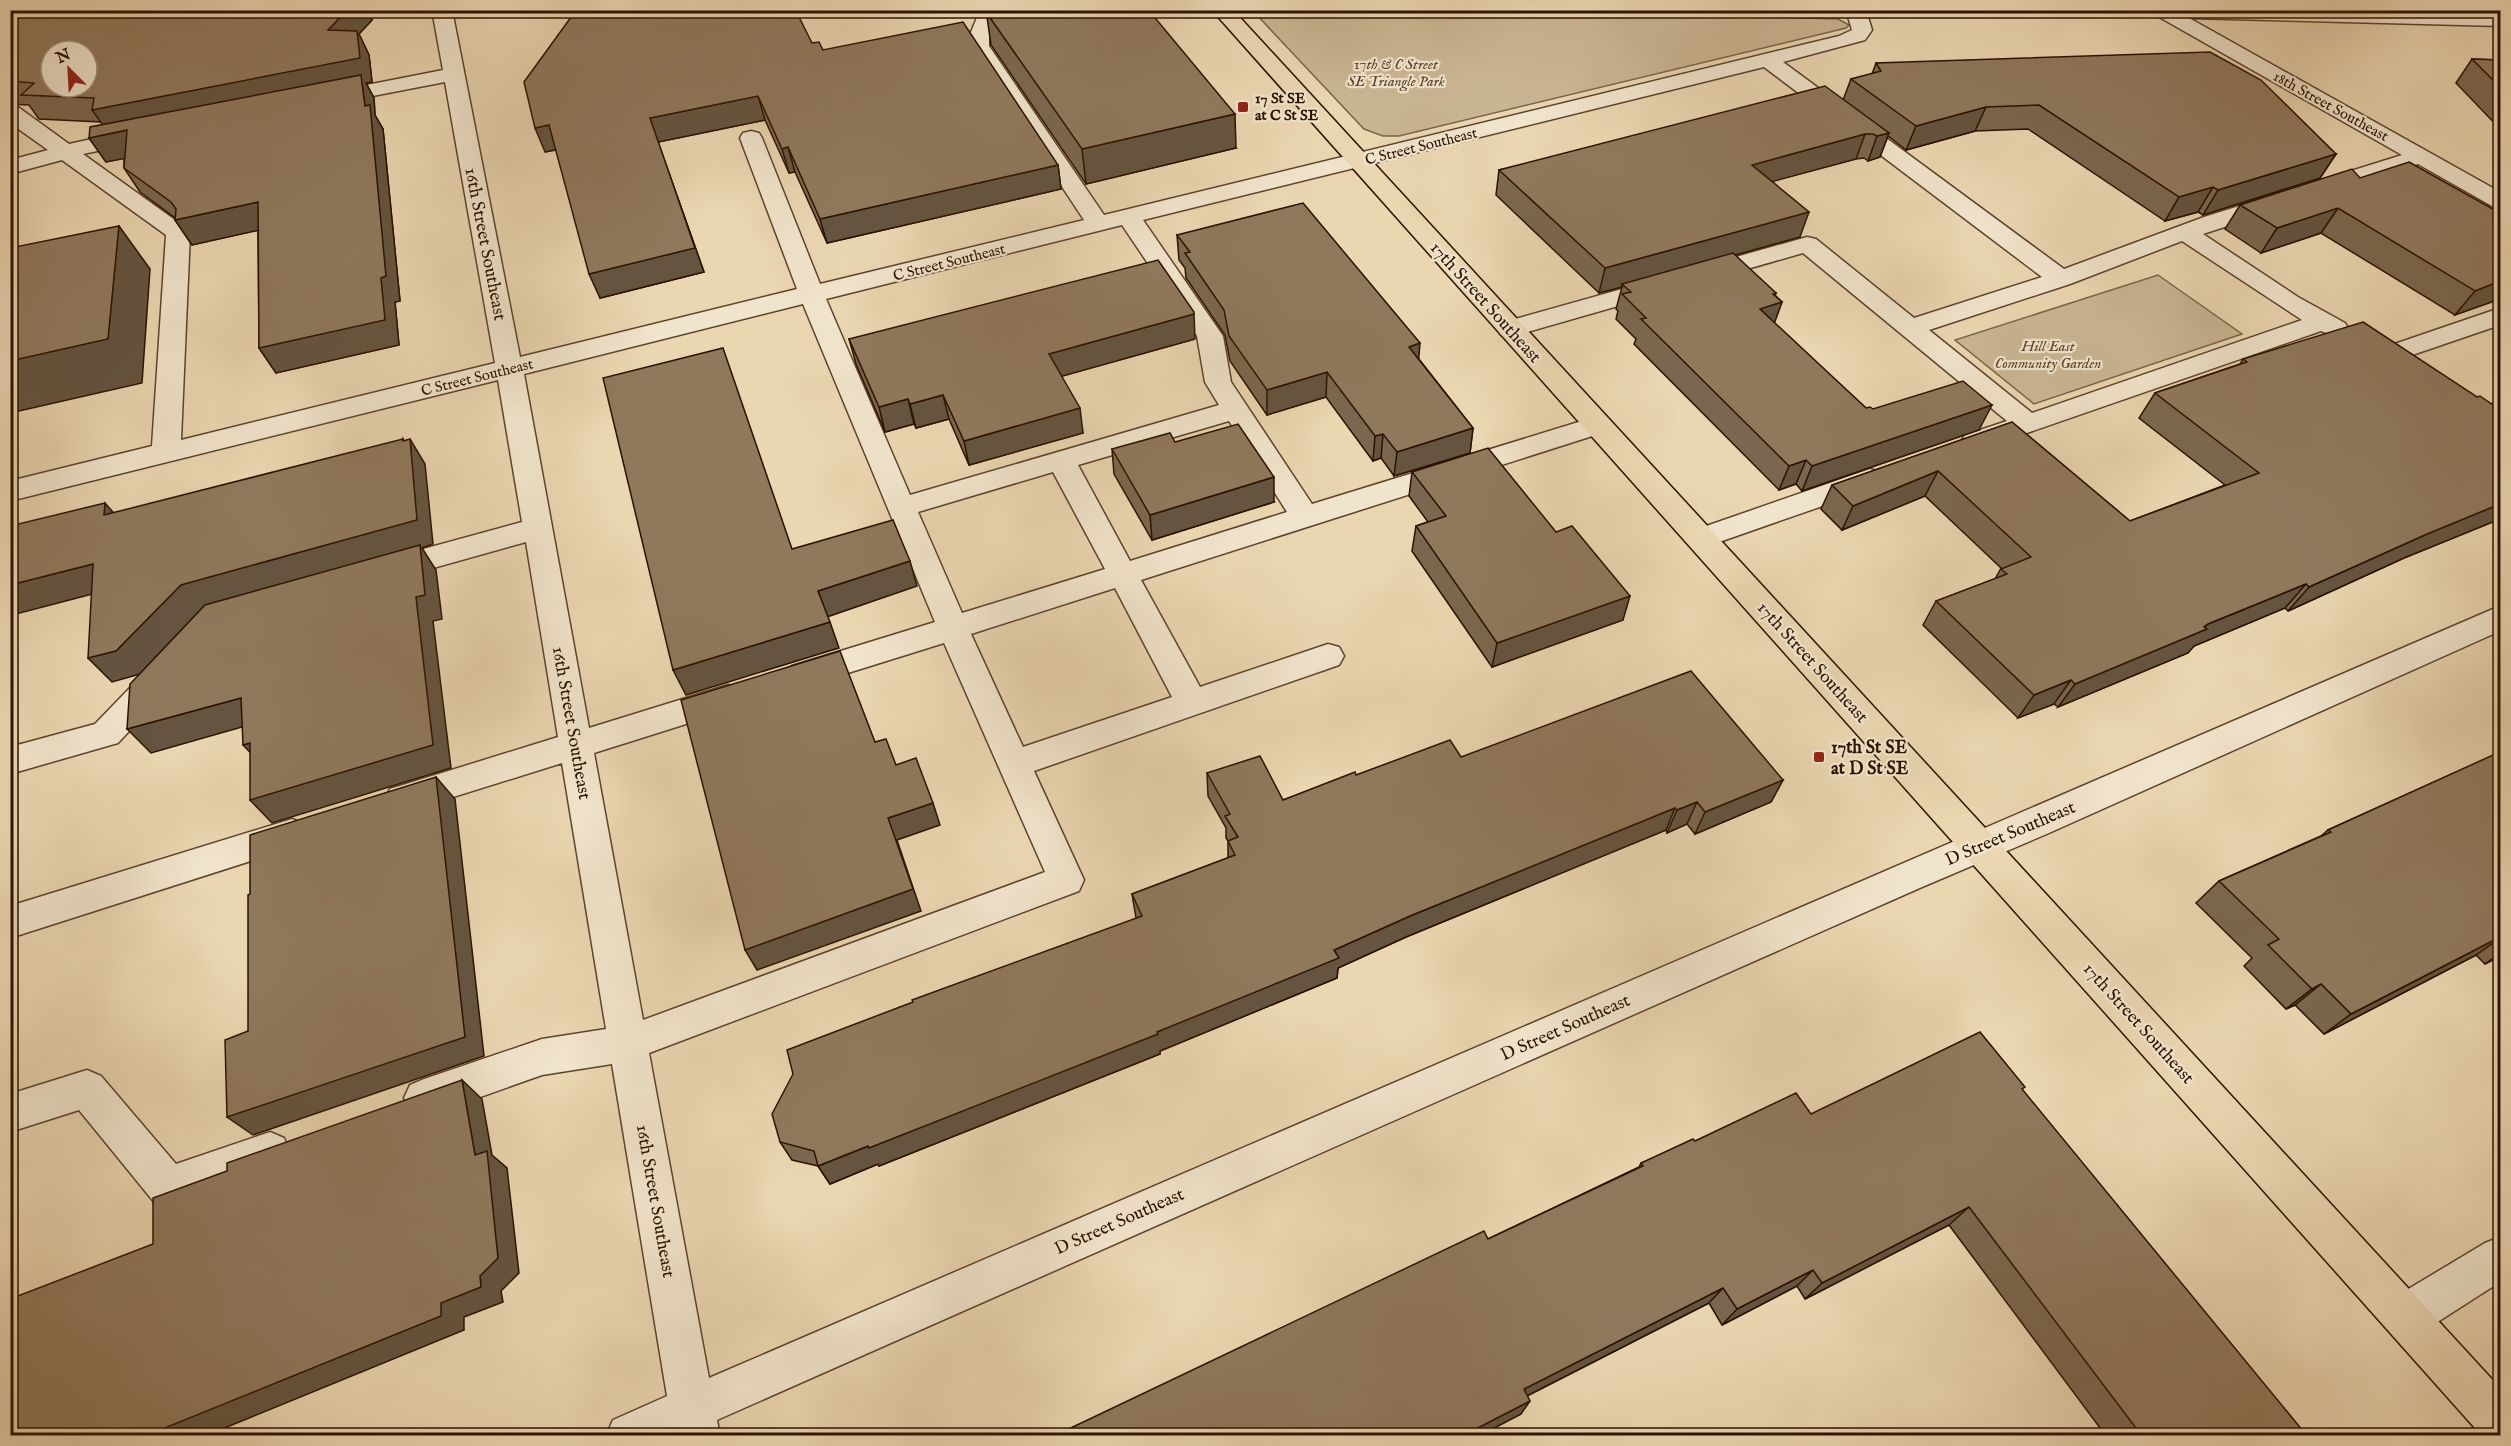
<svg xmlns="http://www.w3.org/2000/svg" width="2511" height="1446" viewBox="0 0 2511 1446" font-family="'IM FELL English',serif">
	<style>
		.green { fill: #cab593; stroke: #7b644a; stroke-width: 1.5 }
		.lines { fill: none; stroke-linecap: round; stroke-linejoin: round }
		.minor-casing { stroke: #5c432c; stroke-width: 3 }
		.major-casing { stroke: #2c1200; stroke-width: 3 }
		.minor { fill: #f1e4cc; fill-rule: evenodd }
		.major { fill: #ead6b1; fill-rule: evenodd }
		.wall { fill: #7b674f; stroke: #2c1200; stroke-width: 1.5 }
		.shaded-wall { fill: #645440; stroke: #2c1200; stroke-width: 1.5 }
		.building { fill: #8f785c; stroke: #2c1200; stroke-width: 1.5; fill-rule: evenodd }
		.poi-dot { fill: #8f2418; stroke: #f1e4cc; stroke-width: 2 }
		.labels { text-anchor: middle; stroke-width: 4.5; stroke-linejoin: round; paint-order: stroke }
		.far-park-label { font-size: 15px; font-style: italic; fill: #5b432c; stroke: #f1e4cc }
		.far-poi-label { font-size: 15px; font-weight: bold; fill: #2c1200; stroke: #f1e4cc; text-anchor: start }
		.far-street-label { font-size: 15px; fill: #2c1200; stroke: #f1e4cc }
		.street-label { font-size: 18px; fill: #2c1200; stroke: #f1e4cc }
		.poi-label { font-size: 18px; font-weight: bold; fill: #2c1200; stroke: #f1e4cc; text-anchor: start }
	</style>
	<rect width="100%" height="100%" fill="#ead6b1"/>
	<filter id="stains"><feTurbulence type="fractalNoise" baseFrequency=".00333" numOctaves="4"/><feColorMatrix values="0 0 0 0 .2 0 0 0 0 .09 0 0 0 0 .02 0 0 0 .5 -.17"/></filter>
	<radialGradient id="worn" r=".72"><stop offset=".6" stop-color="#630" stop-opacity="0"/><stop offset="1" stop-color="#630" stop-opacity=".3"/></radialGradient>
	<g class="green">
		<path d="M 1253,11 L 1545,10 L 1838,19 L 1849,25 L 1846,28 L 1834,31 L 1399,136 L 1383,136 L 1364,129 Z"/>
		<path d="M 2158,275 L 2242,334 L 2034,404 L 1955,340 Z"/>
	</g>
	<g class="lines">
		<g class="minor-casing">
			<g id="minor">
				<path d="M 432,10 L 452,10 L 520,357 L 797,289 L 740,138 L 743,133 L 751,131 L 759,133 L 762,138 L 820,284 L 1084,220 L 969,46 L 969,37 L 980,10 L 1000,10 L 989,37 L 989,46 L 1104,215 L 1839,36 L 1852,30 L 1846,10 L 1866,10 L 1872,30 L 1865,40 L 1783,62 L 2064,269 L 2204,217 L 2402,155 L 2154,14 L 2151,10 L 2370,10 L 2500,14 L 2500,26 L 2189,18 L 2500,192 L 2500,208 L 2492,206 L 2418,164 L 2203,234 L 2298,297 L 2345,323 L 2349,329 L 2345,335 L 2336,337 L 2321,331 L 1975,451 L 1965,449 L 1961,442 L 1965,435 L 2007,421 L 1803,253 L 1510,337 L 1501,335 L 1497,329 L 1501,323 L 1807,237 L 1816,239 L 1914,318 L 2042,277 L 1764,67 L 1143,220 L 1223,336 L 1231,382 L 1312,504 L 1598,416 L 1608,419 L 1612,425 L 1608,431 L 1141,580 L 1200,687 L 1328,644 L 1339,647 L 1344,656 L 1339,665 L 1034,771 L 1084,880 L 1079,891 L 649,1053 L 709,1378 L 2500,606 L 2500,631 L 2049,833 L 1922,887 L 717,1420 L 720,1436 L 606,1436 L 613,1420 L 667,1396 L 612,1064 L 542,1075 L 424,1117 L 410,1111 L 404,1098 L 410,1085 L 424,1079 L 542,1039 L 606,1029 L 562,763 L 402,813 L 390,809 L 385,799 L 390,789 L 558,737 L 526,542 L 387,581 L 376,578 L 372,570 L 376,562 L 522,522 L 498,380 L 10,501 L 10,481 L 152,446 L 166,235 L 62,160 L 10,174 L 10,160 L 48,150 L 10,123 L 10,106 L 18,107 L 69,144 L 137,129 L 145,131 L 148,136 L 145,141 L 83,154 L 186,228 L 190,233 L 181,440 L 495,363 L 445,82 L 326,105 L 318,104 L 315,99 L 318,94 L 326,93 L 443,70 ZM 1122,225 L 1197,336 L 1205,382 L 1219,405 L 910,495 L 826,299 ZM 2182,241 L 2302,320 L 2032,413 L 1929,330 L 2070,284 ZM 803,304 L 935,622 L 792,666 L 787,675 L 792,684 L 803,687 L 944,643 L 1045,872 L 643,1020 L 594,753 L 740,707 L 744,698 L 740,689 L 728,685 L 589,728 L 524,374 ZM 1229,421 L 1287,512 L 1130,561 L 1078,465 ZM 1053,472 L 1105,569 L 962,613 L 918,512 ZM 1115,588 L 1172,697 L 1023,747 L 971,634 Z"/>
				<path d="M 2500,308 L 2500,325 L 2386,364 L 2377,362 L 2373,356 L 2377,350 Z"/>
				<path d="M 1870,469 L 1880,472 L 1884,479 L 1880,486 L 1702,548 L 1692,545 L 1687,538 L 1692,531 Z"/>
				<path d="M 160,665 L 171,668 L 176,677 L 171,686 L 118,743 L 10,774 L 10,747 L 95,724 L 149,668 Z"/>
				<path d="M 292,819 L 304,824 L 310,834 L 304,844 L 10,938 L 10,906 Z"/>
				<path d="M 87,1070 L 101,1076 L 176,1164 L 270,1132 L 284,1138 L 290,1152 L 284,1166 L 169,1208 L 154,1202 L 79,1110 L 10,1132 L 10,1094 Z"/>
				<path d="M 2500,1237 L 2500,1282 L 2422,1332 L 2406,1338 L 2390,1332 L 2384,1316 L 2390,1300 L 2485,1243 Z"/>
			</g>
		</g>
		<g class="major-casing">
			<path id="major" d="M 1212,10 L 1233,10 L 2500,1388 L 2500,1436 L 2482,1436 Z"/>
		</g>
		<use href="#minor" class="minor"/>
		<use href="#major" class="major"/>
	</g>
	<g class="wall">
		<path d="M 10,10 L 372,20 L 359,34 L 369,55 L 372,82 L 366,83 L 374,98 L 375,115 L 383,129 L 400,301 L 395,302 L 399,345 L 276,373 L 259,348 L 258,230 L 192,245 L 175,220 L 175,218 L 140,192 L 124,168 L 124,158 L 106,162 L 89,138 L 103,125 L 101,122 L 39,119 L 29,105 L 10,104 Z"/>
		<path d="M 986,10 L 1236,148 L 1086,184 L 991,45 Z"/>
		<path d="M 812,43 L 823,50 L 1058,165 L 1061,189 L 827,243 L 795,172 L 789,173 L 765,120 L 658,142 L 704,272 L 600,298 L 556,150 L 545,152 Z"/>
		<path d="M 2472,59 L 2500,60 L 2500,129 L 2456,83 Z"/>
		<path d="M 1876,63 L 2336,154 L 2320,178 L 2203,215 L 2198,212 L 2165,221 L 2028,129 L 1975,131 L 1906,150 L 1888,136 L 1880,157 L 1868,161 L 1864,158 L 1856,159 L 1772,181 L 1800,237 L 1735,255 L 1782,302 L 1774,323 L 1866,408 L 1979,430 L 1802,491 L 1796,484 L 1779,490 L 1634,344 L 1636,339 L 1616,319 L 1618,311 L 1616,309 L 1622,287 L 1599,293 L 1496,195 L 1499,170 L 1843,100 L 1851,79 L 1872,74 Z"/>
		<path d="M 2360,178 L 2500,299 L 2455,315 L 2321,233 L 2261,253 L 2225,229 L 2240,205 Z"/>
		<path d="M 1177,235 L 1419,359 L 1473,428 L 1470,453 L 1394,476 L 1381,458 L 1373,461 L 1326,397 L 1267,415 L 1230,361 L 1225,335 L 1186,278 L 1185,268 L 1179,260 Z"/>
		<path d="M 849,339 L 1195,339 L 1061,376 L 1083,433 L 969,465 L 949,419 L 916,428 L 914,424 L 885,432 L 856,364 Z"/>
		<path d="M 2243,359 L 2477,397 L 2492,404 L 2500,395 L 2500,519 L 2404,558 L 2288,611 L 2285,608 L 2194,646 L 2188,653 L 2058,707 L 2054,704 L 2018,718 L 1923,625 L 1936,601 L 1995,579 L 2001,568 L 1925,496 L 1842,530 L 1821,509 L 1832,485 L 2012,422 L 2130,521 L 2225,485 L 2139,418 L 2155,393 L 2240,364 Z"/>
		<path d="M 1112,449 L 1274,502 L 1152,540 L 1114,474 Z"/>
		<path d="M 1412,472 L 1556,532 L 1623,620 L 1492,667 L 1412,551 L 1416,526 L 1428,522 L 1409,496 Z"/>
		<path d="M 2500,752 L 2500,956 L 2485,964 L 2476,955 L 2324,1034 L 2295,1005 L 2286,1009 L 2244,966 L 2252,958 L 2196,903 L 2219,881 L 2321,836 L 2328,830 Z"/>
		<path d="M 1461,757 L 1783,780 L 1771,802 L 1695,834 L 1687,824 L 1667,833 L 1666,830 L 1406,937 L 1338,968 L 1337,978 L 1160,1051 L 1160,1054 L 879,1166 L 878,1164 L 830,1184 L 818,1166 L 792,1160 L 780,1142 L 1136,918 L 1132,894 L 1228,858 L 1228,841 L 1226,838 L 1226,828 L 1208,796 L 1207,773 L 1283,800 L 1356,775 Z"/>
		<path d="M 2022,1090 L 2307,1436 L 2106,1436 L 1949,1225 L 1805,1299 L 1797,1286 L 1722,1325 L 1709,1303 L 1527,1396 L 1521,1414 L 1479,1436 L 1054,1436 L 1488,1239 L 1639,1167 L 1641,1163 L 1695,1141 L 1811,1114 Z"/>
	</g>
	<g class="shaded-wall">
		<path d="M 347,10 L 367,10 L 372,20 L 359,34 L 369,55 L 372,82 L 366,83 L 374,98 L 375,115 L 383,129 L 400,301 L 395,302 L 399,345 L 276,373 L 259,348 L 365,106 L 362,84 L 109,134 L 92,110 L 328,30 Z"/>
		<path d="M 758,96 L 765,120 L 658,142 L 704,272 L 600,298 L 589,274 L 650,118 Z"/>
		<path d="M 1986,107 L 1975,131 L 1906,150 L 1916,126 Z"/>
		<path d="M 1235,114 L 1236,148 L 1086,184 L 1082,149 Z"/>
		<path d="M 549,125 L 559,149 L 545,152 L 535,128 Z"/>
		<path d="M 127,130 L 143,155 L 106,162 L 89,138 Z"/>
		<path d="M 1889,133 L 1880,157 L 1868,161 L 1877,136 Z"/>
		<path d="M 1865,134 L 1856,159 L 1745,189 L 1752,165 Z"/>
		<path d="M 788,147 L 795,172 L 789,173 L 782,149 Z"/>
		<path d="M 2336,154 L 2320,178 L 2203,215 L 2218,190 Z"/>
		<path d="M 1058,165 L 1061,189 L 827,243 L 820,219 Z"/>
		<path d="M 2213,187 L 2198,212 L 2165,221 L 2179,197 Z"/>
		<path d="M 258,202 L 273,227 L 192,245 L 175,220 Z"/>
		<path d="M 2338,208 L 2321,233 L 2261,253 L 2277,228 Z"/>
		<path d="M 1809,212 L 1800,237 L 1624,286 L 1622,284 L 1622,287 L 1599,293 L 1605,268 Z"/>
		<path d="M 119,226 L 150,269 L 142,383 L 10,413 L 10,361 Z"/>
		<path d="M 2500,281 L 2500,299 L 2455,315 L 2475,291 Z"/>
		<path d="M 1776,293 L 1772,305 L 1782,302 L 1773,327 L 1760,309 L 1773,294 Z"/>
		<path d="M 1194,314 L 1195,339 L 1052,379 L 1049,354 Z"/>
		<path d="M 1420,343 L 1418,368 L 1409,347 Z"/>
		<path d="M 1327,372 L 1326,397 L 1267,415 L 1267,390 Z"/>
		<path d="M 943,395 L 949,419 L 916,428 L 910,404 Z"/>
		<path d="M 908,399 L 914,424 L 885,432 L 879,407 Z"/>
		<path d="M 1992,405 L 1979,430 L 1802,491 L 1812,466 Z"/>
		<path d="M 1080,408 L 1083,433 L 969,465 L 964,441 Z"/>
		<path d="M 1473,428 L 1470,453 L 1394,476 L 1397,452 Z"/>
		<path d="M 1383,434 L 1381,458 L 1373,461 L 1375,436 Z"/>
		<path d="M 403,439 L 411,452 L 410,439 L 425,464 L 433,544 L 422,548 L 436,570 L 442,619 L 433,621 L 451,768 L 272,823 L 250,800 L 416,597 L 112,682 L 88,658 L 181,585 L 403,441 Z"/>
		<path d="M 1806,460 L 1796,484 L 1779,490 L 1789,466 Z"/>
		<path d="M 1938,471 L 1925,496 L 1842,530 L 1853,506 Z"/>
		<path d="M 1274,477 L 1274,502 L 1152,540 L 1150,515 Z"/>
		<path d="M 105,503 L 126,527 L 104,515 Z"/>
		<path d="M 2500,504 L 2500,519 L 2404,558 L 2288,611 L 2309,587 L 2427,534 Z"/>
		<path d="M 910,561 L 917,586 L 827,617 L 818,591 Z"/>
		<path d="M 93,564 L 115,588 L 12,615 L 10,627 L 10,585 Z"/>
		<path d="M 2306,584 L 2285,608 L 2194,646 L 2188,653 L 2058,707 L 2075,684 L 2204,627 L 2208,624 Z"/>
		<path d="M 1630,596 L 1623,620 L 1492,667 L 1497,643 Z"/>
		<path d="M 830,622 L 839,648 L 686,695 L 673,670 Z"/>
		<path d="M 2071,680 L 2054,704 L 2018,718 L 2034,695 Z"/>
		<path d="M 241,698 L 263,721 L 151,753 L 127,729 Z"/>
		<path d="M 250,743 L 265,768 L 243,745 Z"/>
		<path d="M 436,777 L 455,799 L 484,1056 L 253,1135 L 227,1117 Z"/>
		<path d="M 1783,780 L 1771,802 L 1695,834 L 1705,812 Z"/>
		<path d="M 1697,802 L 1687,824 L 1667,833 L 1677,810 Z"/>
		<path d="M 933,803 L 940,825 L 897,840 L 921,911 L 757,970 L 745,950 L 888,818 Z"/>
		<path d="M 1675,808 L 1666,830 L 1406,937 L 1338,968 L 1337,978 L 1160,1051 L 1160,1054 L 879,1166 L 878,1164 L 830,1184 L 818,1166 L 1157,1032 L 1334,950 L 1410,916 Z"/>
		<path d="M 2500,937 L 2500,938 L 2476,955 L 2324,1034 L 2351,1014 Z"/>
		<path d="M 2500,953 L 2500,956 L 2485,964 Z"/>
		<path d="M 2321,984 L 2295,1005 L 2286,1009 L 2312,989 Z"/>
		<path d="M 462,1080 L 482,1099 L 492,1155 L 507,1168 L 519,1273 L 501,1291 L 503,1302 L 464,1317 L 464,1330 L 205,1436 L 145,1436 L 441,1303 L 480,1276 L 475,1155 Z"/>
		<path d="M 1969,1207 L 1949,1225 L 1805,1299 L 1822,1283 Z"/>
		<path d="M 1813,1270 L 1797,1286 L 1722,1325 L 1737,1309 Z"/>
		<path d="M 1723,1288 L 1709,1303 L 1515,1402 L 1524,1389 Z"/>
		<path d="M 1530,1401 L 1521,1414 L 1479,1436 L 1462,1436 Z"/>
	</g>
	<g class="building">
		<path d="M 10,10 L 347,10 L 328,30 L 357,31 L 360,58 L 92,110 L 94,98 L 21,95 L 34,83 L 10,81 ZM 51,51 L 87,51 L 87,87 L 51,87 Z"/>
		<path d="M 986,10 L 1069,10 L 1151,13 L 1235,114 L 1082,149 L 986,12 Z"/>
		<path d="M 574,13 L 799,17 L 812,43 L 819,42 L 823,50 L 963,22 L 1058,165 L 820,219 L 788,147 L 782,149 L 758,96 L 650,118 L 695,248 L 589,274 L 549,125 L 535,128 L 524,82 Z"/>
		<path d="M 2210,52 L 2261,80 L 2336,154 L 2218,190 L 2213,187 L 2179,197 L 2039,105 L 1986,107 L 1916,126 L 1851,79 L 1881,71 L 1876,63 Z"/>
		<path d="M 2472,59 L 2500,60 L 2500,87 Z"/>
		<path d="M 361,75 L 365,106 L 370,105 L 386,276 L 381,278 L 385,320 L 259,348 L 258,202 L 175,220 L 176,209 L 171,202 L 124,168 L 127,130 L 89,138 L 90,127 Z"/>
		<path d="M 1825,86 L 1889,133 L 1877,136 L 1873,134 L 1865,134 L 1752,165 L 1809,212 L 1605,268 L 1499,170 Z"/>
		<path d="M 2409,162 L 2500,213 L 2500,281 L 2475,291 L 2338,208 L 2277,228 L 2240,205 L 2352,169 L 2360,178 Z"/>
		<path d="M 1303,203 L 1420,343 L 1409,347 L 1473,428 L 1397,452 L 1383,434 L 1375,436 L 1327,372 L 1267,390 L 1229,336 L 1224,310 L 1185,253 L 1190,252 L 1177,235 Z"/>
		<path d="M 119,226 L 108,339 L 10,361 L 10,248 Z"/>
		<path d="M 1733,253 L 1776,293 L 1773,294 L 1782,302 L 1760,309 L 1866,408 L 1870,407 L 1873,409 L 1963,381 L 1992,405 L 1812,466 L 1806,460 L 1789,466 L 1641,319 L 1646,318 L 1622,294 L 1631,292 L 1622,284 Z"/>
		<path d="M 1158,260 L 1194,312 L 1194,314 L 1049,354 L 1080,408 L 964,441 L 943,395 L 910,404 L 908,399 L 879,407 L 849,339 Z"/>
		<path d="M 2363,322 L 2477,397 L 2480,396 L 2500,410 L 2500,504 L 2427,534 L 2309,587 L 2306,584 L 2208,624 L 2204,627 L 2207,629 L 2075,684 L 2071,680 L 2034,695 L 1936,601 L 2007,574 L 2001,569 L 2031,557 L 1938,471 L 1853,506 L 1832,485 L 2012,422 L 2130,521 L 2259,473 L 2155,393 L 2247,362 L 2243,359 Z"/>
		<path d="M 723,348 L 792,549 L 893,520 L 910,561 L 818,591 L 830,622 L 673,670 L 603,378 Z"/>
		<path d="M 1238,424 L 1274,477 L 1150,515 L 1112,449 L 1170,433 L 1175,442 Z"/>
		<path d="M 403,439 L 403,441 L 410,439 L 417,520 L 181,585 L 116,651 L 88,658 L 93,564 L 10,585 L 10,526 L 105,503 L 104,515 Z"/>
		<path d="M 1488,448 L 1556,532 L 1572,526 L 1630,596 L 1497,643 L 1416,526 L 1446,516 L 1412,472 Z"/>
		<path d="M 420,545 L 425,595 L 416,597 L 433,745 L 250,800 L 250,743 L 243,745 L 241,698 L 127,729 L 130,684 L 205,605 Z"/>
		<path d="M 840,651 L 875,742 L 886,739 L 896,765 L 916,758 L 933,803 L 888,818 L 913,889 L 745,950 L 681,700 Z"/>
		<path d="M 1691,671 L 1783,780 L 1705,812 L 1697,802 L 1677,810 L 1675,808 L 1410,916 L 1334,950 L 1339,958 L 1157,1032 L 1158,1034 L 869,1148 L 868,1146 L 818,1166 L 814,1151 L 780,1142 L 772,1114 L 793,1074 L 787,1050 L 913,1002 L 912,1000 L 1142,916 L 1132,894 L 1235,855 L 1228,841 L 1238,837 L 1225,816 L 1230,814 L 1207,773 L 1260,756 L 1283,800 L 1355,772 L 1356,775 L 1450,740 L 1461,757 Z"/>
		<path d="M 2500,752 L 2500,937 L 2351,1014 L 2321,984 L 2312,989 L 2268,945 L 2279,939 L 2219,881 L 2331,832 L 2328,830 Z"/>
		<path d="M 436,777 L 465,1037 L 227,1117 L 225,1040 L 248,1031 L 248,895 L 250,894 L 250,835 Z"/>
		<path d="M 1980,1032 L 2025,1087 L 2022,1089 L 2307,1436 L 2142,1436 L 1969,1207 L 1822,1283 L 1813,1270 L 1737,1309 L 1723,1288 L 1524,1389 L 1530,1401 L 1462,1436 L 1054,1436 L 1484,1231 L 1488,1239 L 1643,1166 L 1641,1163 L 1693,1139 L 1695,1141 L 1796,1093 L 1811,1114 Z"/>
		<path d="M 462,1080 L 475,1155 L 487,1151 L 498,1258 L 480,1276 L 481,1287 L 441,1303 L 441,1316 L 145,1436 L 10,1436 L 10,1299 L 153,1244 L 153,1198 L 227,1171 L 227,1163 Z"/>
	</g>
	<g class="poi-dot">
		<rect x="1237" y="101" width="12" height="12" rx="3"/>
		<rect x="1813" y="751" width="12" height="12" rx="3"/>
	</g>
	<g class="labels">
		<g class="far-park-label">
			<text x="1396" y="69">17th &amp; C Street<tspan x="1396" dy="17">SE Triangle Park</tspan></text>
			<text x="2048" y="351">Hill East<tspan x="2048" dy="17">Community Garden</tspan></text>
		</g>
		<g class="far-poi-label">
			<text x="1255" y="103">17 St SE<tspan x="1255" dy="17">at C St SE</tspan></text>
		</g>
		<g class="far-street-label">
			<text transform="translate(2331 106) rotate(29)" y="5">18th Street Southeast</text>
			<text transform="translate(1421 146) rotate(-14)" y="5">C Street Southeast</text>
			<text transform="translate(949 262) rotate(-14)" y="5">C Street Southeast</text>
			<text transform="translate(477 377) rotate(-14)" y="5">C Street Southeast</text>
		</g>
		<g class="street-label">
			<text transform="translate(486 244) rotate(79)" y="6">16th Street Southeast</text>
			<text transform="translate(1486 302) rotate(48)" y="6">17th Street Southeast</text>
			<text transform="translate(1813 662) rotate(48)" y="6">17th Street Southeast</text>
			<text transform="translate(572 723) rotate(80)" y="6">16th Street Southeast</text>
			<text transform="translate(2010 833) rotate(-23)" y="6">D Street Southeast</text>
			<text transform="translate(2139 1023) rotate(48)" y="6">17th Street Southeast</text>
			<text transform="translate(1565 1027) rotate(-24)" y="6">D Street Southeast</text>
			<text transform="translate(656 1201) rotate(80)" y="6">16th Street Southeast</text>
			<text transform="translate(1119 1221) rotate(-24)" y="6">D Street Southeast</text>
		</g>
		<g class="poi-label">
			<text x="1831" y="753">17th St SE<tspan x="1831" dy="21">at D St SE</tspan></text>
		</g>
	</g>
	<rect width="2511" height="1446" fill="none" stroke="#ead6b1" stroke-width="36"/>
	<rect x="12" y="12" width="2487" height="1422" fill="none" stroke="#2c1200" stroke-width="3"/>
	<rect x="18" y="18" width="2475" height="1410" fill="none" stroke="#2c1200" stroke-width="1.5"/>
	<g transform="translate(69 69) rotate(336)"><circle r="28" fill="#f1e4cc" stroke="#a2907a" stroke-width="1.5"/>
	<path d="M0-4.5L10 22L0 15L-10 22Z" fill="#8f2418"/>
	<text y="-9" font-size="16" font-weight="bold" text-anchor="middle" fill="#2c1200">N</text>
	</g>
	<rect width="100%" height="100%" filter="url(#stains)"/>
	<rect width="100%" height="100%" fill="url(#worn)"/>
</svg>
